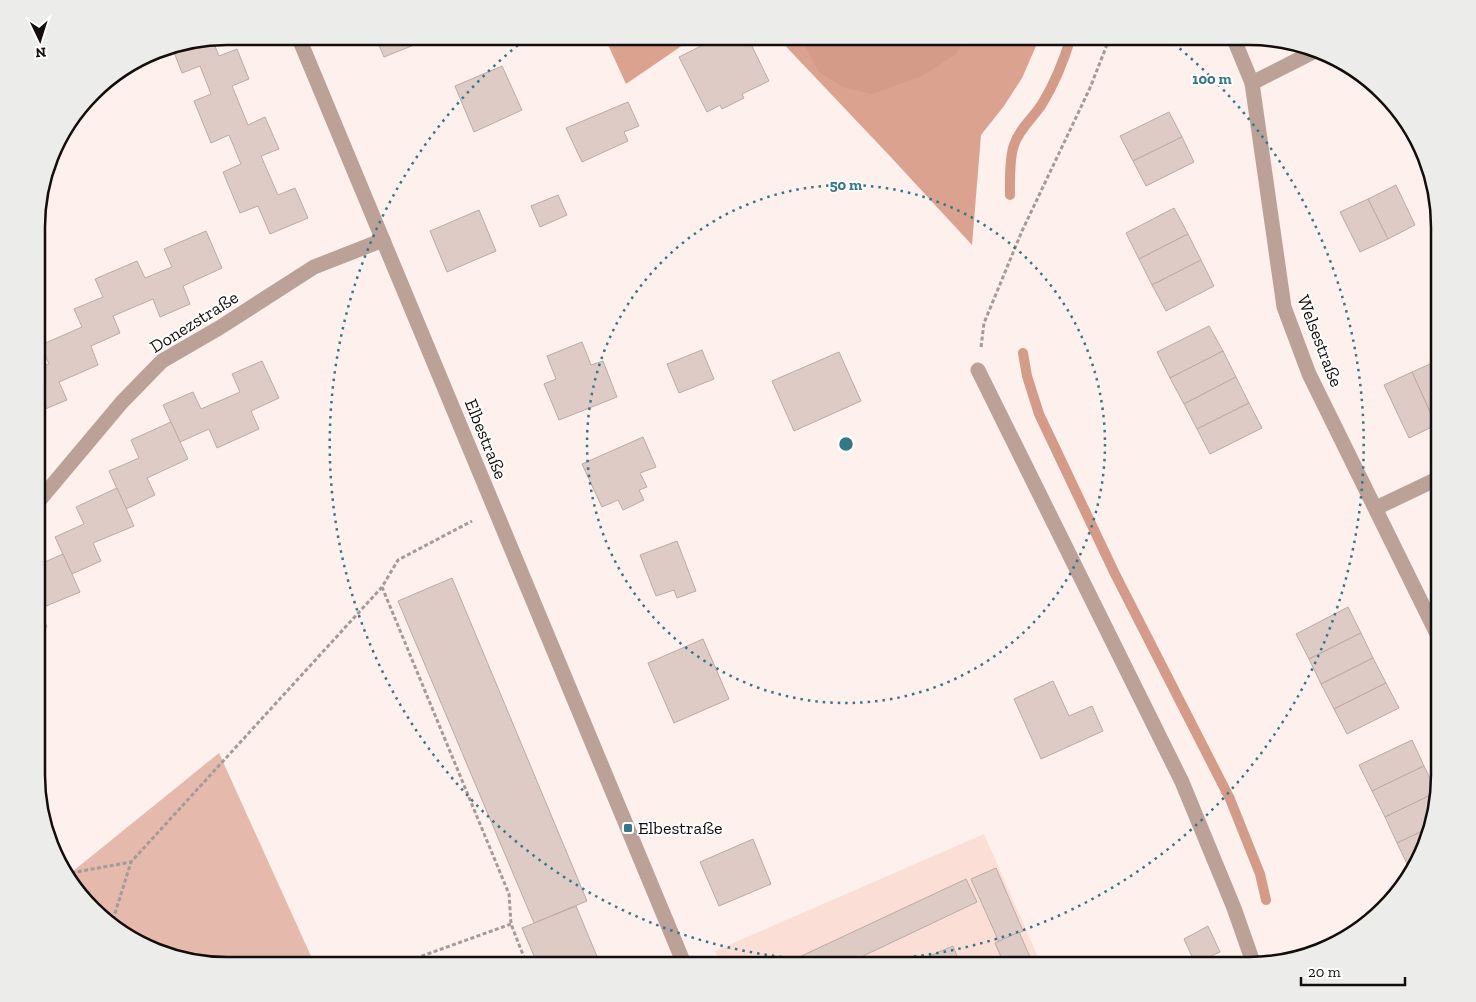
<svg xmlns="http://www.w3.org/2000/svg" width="1476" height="1002" viewBox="0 0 1476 1002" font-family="'Zilla Slab',serif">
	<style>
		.built { fill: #fbdfd7 }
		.green { fill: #e5b9ac }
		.forest { fill: #dca290 }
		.water { fill: #d49b89 }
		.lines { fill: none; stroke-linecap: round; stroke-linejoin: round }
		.stream { stroke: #d49b89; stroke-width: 10 }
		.building { fill: #decbc5; stroke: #bcaaa4 }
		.path { stroke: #a59a98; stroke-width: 3; stroke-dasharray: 4 2.5; stroke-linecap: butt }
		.service { stroke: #bca199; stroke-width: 15 }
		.minor { stroke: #bca199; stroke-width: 15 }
		.tertiary { stroke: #bca199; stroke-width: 15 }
		.ring { fill: none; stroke: #347788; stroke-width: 2.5; stroke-dasharray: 2.5 5 }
		.poi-dot { fill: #347788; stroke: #fff; stroke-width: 2 }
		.labels { text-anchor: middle; stroke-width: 4; stroke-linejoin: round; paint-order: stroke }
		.street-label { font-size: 18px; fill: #130d0b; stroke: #fff }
		.poi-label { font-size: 18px; fill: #130d0b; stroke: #fff; text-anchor: start }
		.rim { fill: none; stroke: #130d0b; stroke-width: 2.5 }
		.centre { fill: #347788; stroke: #fff; stroke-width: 2.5 }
		.ring-label { font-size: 15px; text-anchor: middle; font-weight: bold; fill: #347788; stroke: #fff; stroke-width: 4; stroke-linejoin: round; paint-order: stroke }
	</style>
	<rect width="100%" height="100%" fill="#fdf0ed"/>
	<path class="built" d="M 984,834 L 1042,966 L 722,966 L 715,951 Z"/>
	<path class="green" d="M 219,753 L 315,965 L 215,965 L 166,956 L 111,926 L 67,876 Z"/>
	<g class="forest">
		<path d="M 604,36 L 696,36 L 626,84 Z"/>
		<path d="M 776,36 L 1040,37 L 1022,78 L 1004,106 L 981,135 L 972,245 L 887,153 Z"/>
	</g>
	<path class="water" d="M 800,36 L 966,37 L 956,54 L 922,76 L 872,94 L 842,87 L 818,71 Z"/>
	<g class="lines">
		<g class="stream">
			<path d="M 1010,195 C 1010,180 1009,159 1014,145 C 1019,129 1033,118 1042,104 C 1055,83 1064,60 1071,37"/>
			<path d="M 1023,353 L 1027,376 L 1039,414 L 1115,574 L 1230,799 L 1260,874 L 1266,900"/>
		</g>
	</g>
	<g class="building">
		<path d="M 375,36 L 434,36 L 434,37 L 384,57 Z"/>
		<path d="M 721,36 L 747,36 L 769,81 L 742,94 L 744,98 L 722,109 L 720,105 L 707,112 L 679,57 Z"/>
		<path d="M 212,39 L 219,56 L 237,49 L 249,79 L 232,86 L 248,125 L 265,117 L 279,149 L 261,156 L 278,195 L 295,188 L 308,218 L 270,234 L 258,206 L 240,213 L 223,172 L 241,164 L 229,135 L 211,143 L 194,101 L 211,94 L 200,66 L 182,73 L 172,47 Z"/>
		<path d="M 502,66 L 522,110 L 474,132 L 455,86 Z"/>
		<path d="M 628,102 L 639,126 L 624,132 L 628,141 L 582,162 L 566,128 Z"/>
		<path d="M 1169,112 L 1182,137 L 1133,161 L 1120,136 Z"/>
		<path d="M 1182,137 L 1194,162 L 1146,186 L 1133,161 Z"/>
		<path d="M 1396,185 L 1415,225 L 1388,239 L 1368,199 Z"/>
		<path d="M 558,195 L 567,215 L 540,227 L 531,206 Z"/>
		<path d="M 1368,199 L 1388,239 L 1360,252 L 1340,212 Z"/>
		<path d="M 1174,208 L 1188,234 L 1139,259 L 1126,233 Z"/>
		<path d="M 479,210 L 496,251 L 447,272 L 430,231 Z"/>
		<path d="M 206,231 L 222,268 L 183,286 L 190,304 L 160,317 L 153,299 L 113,316 L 120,333 L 91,346 L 98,365 L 59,382 L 67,400 L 38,412 L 38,368 L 49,364 L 41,345 L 82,327 L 74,309 L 103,297 L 95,279 L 137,261 L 145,278 L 172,267 L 164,249 Z"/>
		<path d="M 1188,234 L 1201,260 L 1152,285 L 1139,259 Z"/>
		<path d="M 1201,260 L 1214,286 L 1166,311 L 1152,285 Z"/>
		<path d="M 1209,326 L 1223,351 L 1170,378 L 1157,352 Z"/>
		<path d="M 582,342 L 591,365 L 603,361 L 617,397 L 559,420 L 544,384 L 556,379 L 547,356 Z"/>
		<path d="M 702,350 L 714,379 L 679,393 L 667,364 Z"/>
		<path d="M 1223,351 L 1236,377 L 1184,404 L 1170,378 Z"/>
		<path d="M 839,352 L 861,401 L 794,431 L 772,381 Z"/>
		<path d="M 1439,360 L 1439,424 L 1436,425 L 1412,372 Z"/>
		<path d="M 262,361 L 279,398 L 251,411 L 259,429 L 217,448 L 209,429 L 180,442 L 163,405 L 193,392 L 201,409 L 240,392 L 232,374 Z"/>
		<path d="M 1412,372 L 1436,425 L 1409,438 L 1384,385 Z"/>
		<path d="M 1236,377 L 1249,403 L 1197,429 L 1184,404 Z"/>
		<path d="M 1249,403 L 1262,428 L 1210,454 L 1197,429 Z"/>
		<path d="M 38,416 L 45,431 L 38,434 Z"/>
		<path d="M 171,422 L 188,459 L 147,478 L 155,495 L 126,509 L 109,471 L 139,458 L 131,440 Z"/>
		<path d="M 643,437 L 656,467 L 640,473 L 647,487 L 639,490 L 644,500 L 623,510 L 618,500 L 602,507 L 582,464 Z"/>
		<path d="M 117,488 L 134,526 L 93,543 L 101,561 L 72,574 L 55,537 L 84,524 L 76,507 Z"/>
		<path d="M 677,541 L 696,591 L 677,598 L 674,590 L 656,596 L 640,555 Z"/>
		<path d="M 63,554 L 80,592 L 39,609 L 38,607 L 38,565 Z"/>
		<path d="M 452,578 L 587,901 L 534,923 L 398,601 Z"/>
		<path d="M 38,607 L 47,627 L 38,632 Z"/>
		<path d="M 1348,607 L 1361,633 L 1309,659 L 1296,634 Z"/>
		<path d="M 1361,633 L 1373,658 L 1321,684 L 1309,659 Z"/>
		<path d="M 703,639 L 729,699 L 674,723 L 648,663 Z"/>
		<path d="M 1373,658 L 1386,683 L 1334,709 L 1321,684 Z"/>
		<path d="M 1053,681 L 1069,716 L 1092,706 L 1103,731 L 1041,759 L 1014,699 Z"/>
		<path d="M 1386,683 L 1399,708 L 1347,734 L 1334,709 Z"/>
		<path d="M 1412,740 L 1424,766 L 1372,791 L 1359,765 Z"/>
		<path d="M 1424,766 L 1437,792 L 1385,817 L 1372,791 Z"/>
		<path d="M 1437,792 L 1438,793 L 1431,827 L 1397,843 L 1385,817 Z"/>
		<path d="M 1431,827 L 1430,836 L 1412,868 L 1410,870 L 1397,843 Z"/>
		<path d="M 753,839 L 771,884 L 719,906 L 700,862 Z"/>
		<path d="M 996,868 L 1023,931 L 999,942 L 971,879 Z"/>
		<path d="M 966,879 L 977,902 L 842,966 L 780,966 Z"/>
		<path d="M 576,906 L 601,966 L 538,965 L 522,928 Z"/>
		<path d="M 1208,926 L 1220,952 L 1195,963 L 1184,939 Z"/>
		<path d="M 1019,932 L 1034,966 L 1005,966 L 995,943 Z"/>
		<path d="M 953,946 L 961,966 L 906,966 Z"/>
	</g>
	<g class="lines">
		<g class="path">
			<path d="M 981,347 L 984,323 L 1022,231 L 1090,88 L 1110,37"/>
			<path d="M 382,587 L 509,894 L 511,924 L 527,965"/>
			<path d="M 65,874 L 131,862"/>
			<path d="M 111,926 L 131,862 L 382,587 L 398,560 L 472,521"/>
			<path d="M 397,965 L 511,924"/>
		</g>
		<path class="service" d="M 978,370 L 1182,782 L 1234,908 L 1254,965"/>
		<g class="minor">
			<path d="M 1233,37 L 1252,83 L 1284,307 L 1309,374 L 1439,638"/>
			<path d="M 1252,83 L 1317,50"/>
			<path d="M 38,502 L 122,402 L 162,361 L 219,328 L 314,267 L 383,240"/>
			<path d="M 1376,508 L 1439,478"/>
		</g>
		<path class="tertiary" d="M 298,36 L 685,966"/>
	</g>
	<g class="ring">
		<circle cx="846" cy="444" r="259"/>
		<path d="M1168 39A517 517 0 1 1 528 37"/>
	</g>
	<rect class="poi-dot" x="623" y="823" width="10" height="10" rx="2.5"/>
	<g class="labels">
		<g class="street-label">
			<text transform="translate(194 322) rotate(-32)" y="6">Donezstraße</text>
			<text transform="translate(1320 341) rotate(69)" y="6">Welsestraße</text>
			<text transform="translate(486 439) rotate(68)" y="6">Elbestraße</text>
		</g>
		<g class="poi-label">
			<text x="638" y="834">Elbestraße</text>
		</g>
	</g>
	<path d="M0 0H1476V1002H0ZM227 45H1249A182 182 0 0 1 1431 227V775A182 182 0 0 1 1249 957H227A182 182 0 0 1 45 775V227A182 182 0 0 1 227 45Z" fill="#ececeb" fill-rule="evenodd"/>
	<path class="rim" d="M227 45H1249A182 182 0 0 1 1431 227V775A182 182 0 0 1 1249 957H227A182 182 0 0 1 45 775V227A182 182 0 0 1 227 45Z"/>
	<circle cx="846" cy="444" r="8" class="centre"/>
	<g class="ring-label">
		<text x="1212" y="84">100 m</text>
		<text x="846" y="190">50 m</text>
	</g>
	<g transform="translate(40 40) rotate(176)" stroke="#ffffff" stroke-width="4" paint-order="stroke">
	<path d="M0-4L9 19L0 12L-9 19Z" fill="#130d0b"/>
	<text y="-8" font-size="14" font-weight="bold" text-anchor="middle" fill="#130d0b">N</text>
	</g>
	<path d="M1301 977v8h104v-8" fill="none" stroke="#130d0b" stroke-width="2.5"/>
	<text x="1308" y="977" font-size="15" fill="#130d0b" stroke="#ffffff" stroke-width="4" paint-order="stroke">20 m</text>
</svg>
